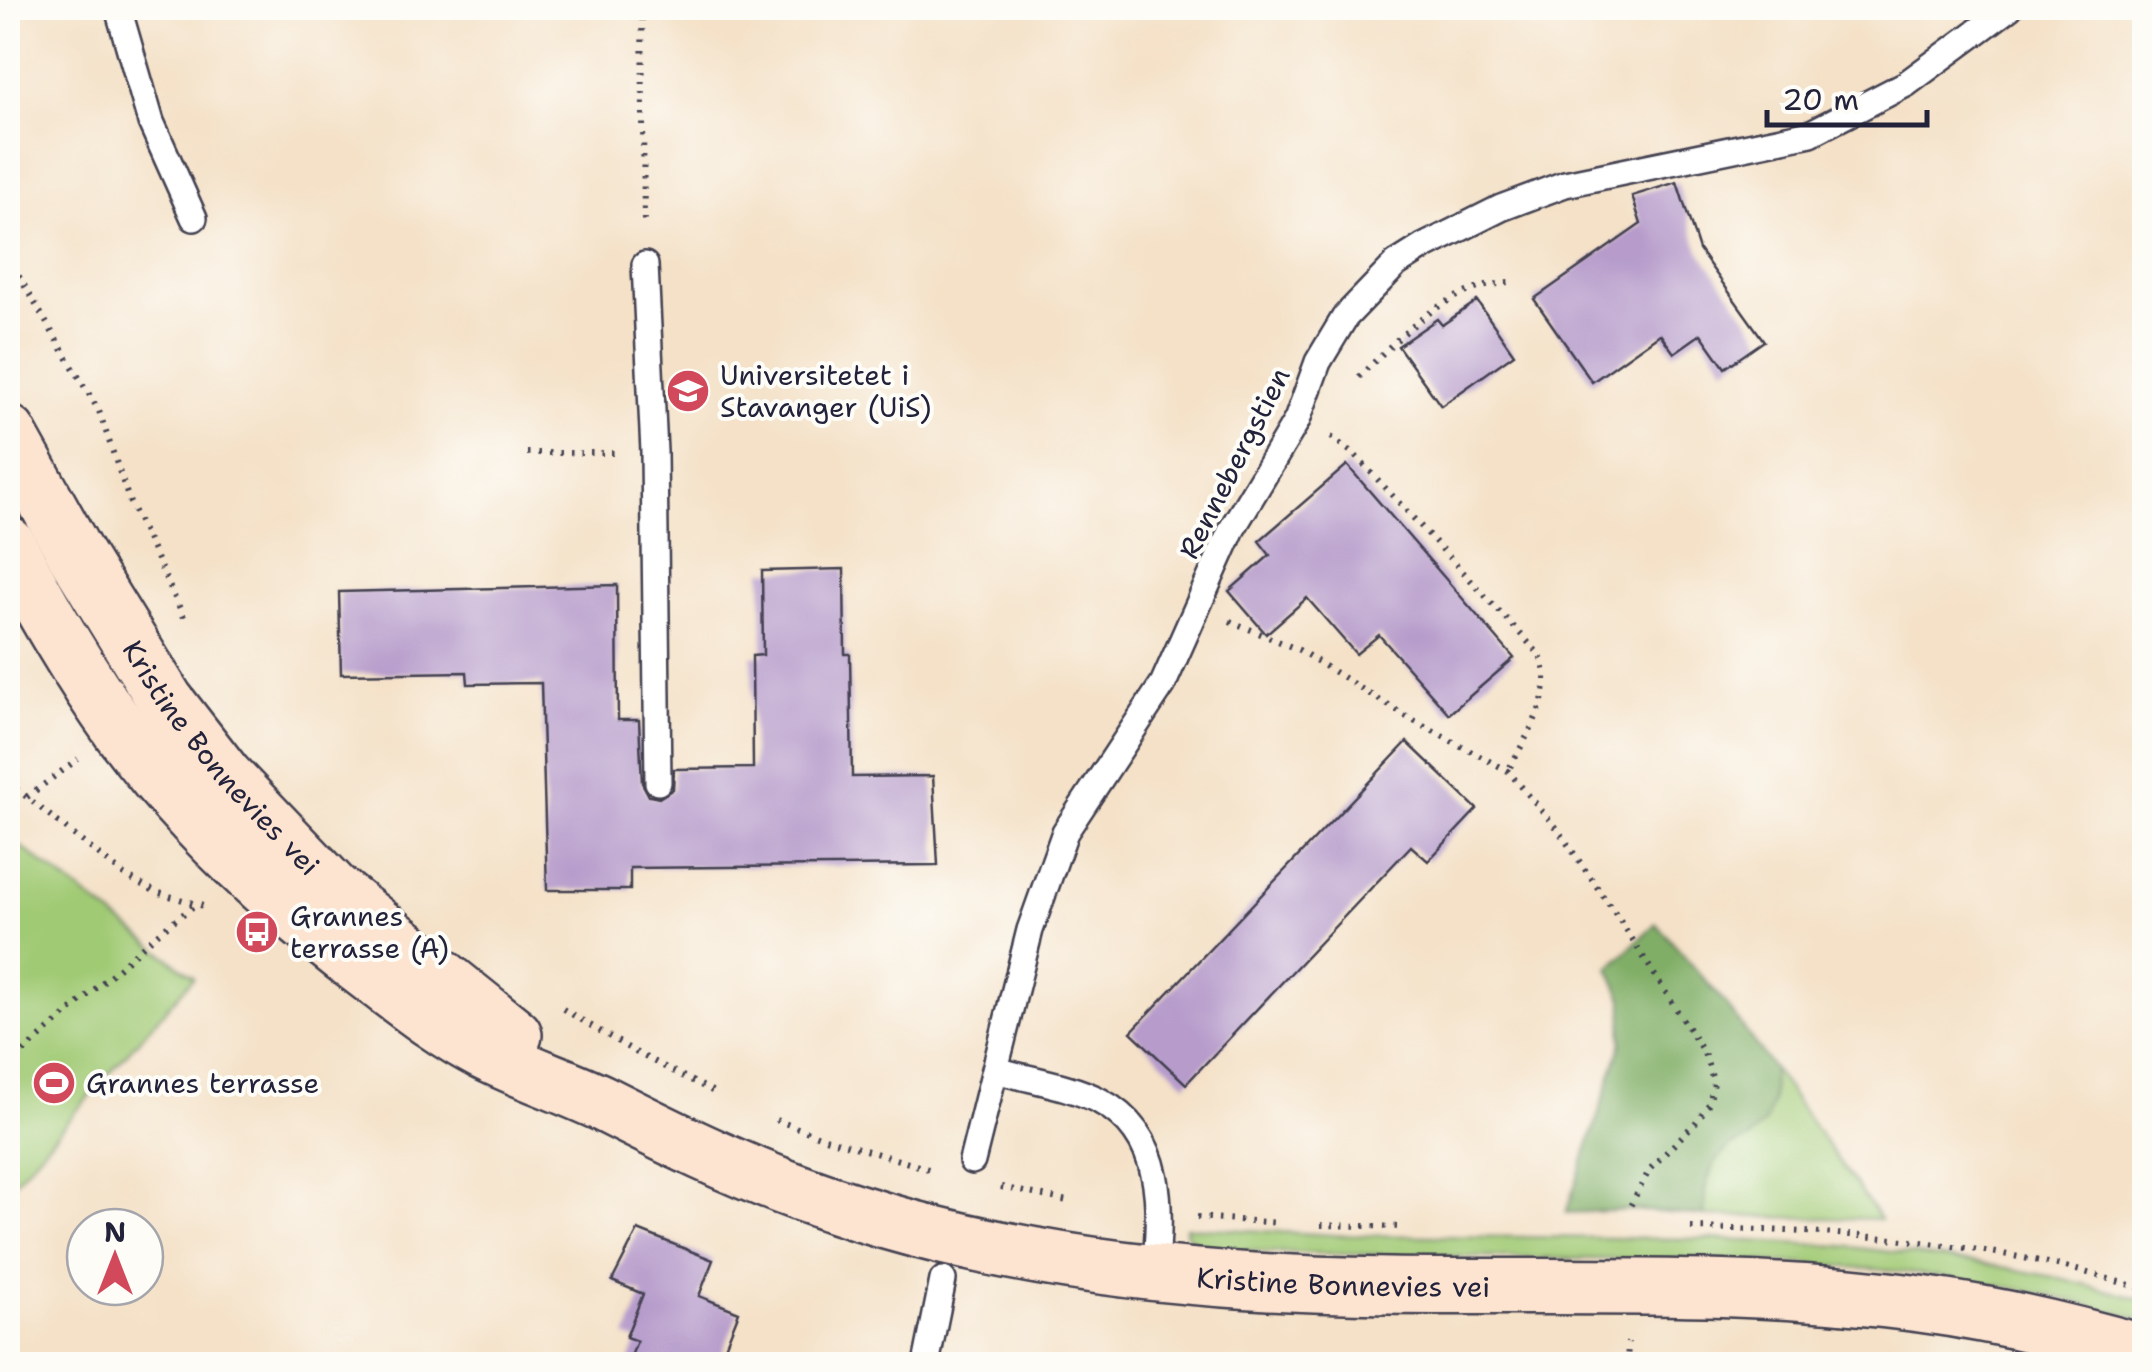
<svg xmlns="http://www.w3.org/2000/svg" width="2152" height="1372" viewBox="0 0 2152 1372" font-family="'Shantell Sans',sans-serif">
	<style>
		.green { fill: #a1ca75; stroke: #627658; stroke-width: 2.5 }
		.forest { fill: #80ae66; stroke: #516850; stroke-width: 2.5 }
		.building { fill: #b69bcb }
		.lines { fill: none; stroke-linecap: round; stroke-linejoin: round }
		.service-casing { stroke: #423f50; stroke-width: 30 }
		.secondary-casing { stroke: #423f50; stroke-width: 60 }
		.path { stroke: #423f50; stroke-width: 6; stroke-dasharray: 2.5 8; stroke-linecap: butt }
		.service { stroke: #fff; stroke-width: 25 }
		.secondary { stroke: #fde4d1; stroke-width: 55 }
		.labels { text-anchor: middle; stroke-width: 8; stroke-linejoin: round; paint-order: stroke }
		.poi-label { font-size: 28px; fill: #22223b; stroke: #fdfcf7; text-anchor: start }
		.street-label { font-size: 28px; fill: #22223b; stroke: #fdfcf7 }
	</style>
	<rect width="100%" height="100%" fill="#fdfcf7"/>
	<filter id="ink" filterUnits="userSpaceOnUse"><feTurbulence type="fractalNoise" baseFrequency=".01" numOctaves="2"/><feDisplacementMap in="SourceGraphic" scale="20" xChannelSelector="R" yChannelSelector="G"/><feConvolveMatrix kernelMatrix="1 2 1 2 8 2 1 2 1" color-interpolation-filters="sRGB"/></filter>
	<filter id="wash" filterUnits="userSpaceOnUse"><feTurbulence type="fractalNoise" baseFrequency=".0048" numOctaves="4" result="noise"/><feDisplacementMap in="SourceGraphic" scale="40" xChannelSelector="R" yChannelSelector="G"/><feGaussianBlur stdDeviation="2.25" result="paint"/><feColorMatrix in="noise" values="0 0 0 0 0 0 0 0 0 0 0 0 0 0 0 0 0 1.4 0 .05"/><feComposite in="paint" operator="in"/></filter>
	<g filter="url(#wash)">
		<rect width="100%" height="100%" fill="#f4e1c7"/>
		<g class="green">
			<path d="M 8,837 L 194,977 L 8,1189 Z"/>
			<path d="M 1773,1069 L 1880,1219 L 1704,1216 L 1705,1189 L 1713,1165 L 1730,1146 L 1748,1140 L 1772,1101 Z"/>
			<path d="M 1186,1227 L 1335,1235 L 1712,1239 L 1842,1246 L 1982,1263 L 2064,1279 L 2144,1300 L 2144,1321 C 1963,1263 1775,1260 1587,1259 C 1480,1258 1373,1255 1267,1252 L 1198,1246 L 1186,1233 Z"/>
		</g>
		<path class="forest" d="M 1656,923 L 1725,1003 L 1773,1069 L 1772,1101 L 1766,1121 L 1748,1140 L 1730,1146 L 1713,1165 L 1705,1189 L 1704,1216 L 1633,1210 L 1566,1213 L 1622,1042 L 1623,999 L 1609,968 Z"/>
		<g id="blocks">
			<g class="building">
				<path d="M 1677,182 L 1699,250 L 1764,341 L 1725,368 L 1701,334 L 1674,353 L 1660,334 L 1592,382 L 1534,299 L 1641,224 L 1632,196 Z"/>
				<path d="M 1477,301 L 1514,354 L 1441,406 L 1398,346 L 1437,319 L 1442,325 Z"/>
				<path d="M 1347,465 L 1514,658 L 1449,714 L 1379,635 L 1356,654 L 1307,598 L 1266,634 L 1229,591 L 1270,555 L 1259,541 Z"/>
				<path d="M 844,569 L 845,654 L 850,654 L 852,777 L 933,776 L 938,865 L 630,868 L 630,890 L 547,890 L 541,683 L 468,684 L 467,672 L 341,674 L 339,592 L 617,585 L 618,720 L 639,720 L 642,783 L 649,796 L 659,798 L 673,789 L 674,769 L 753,768 L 752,656 L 763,655 L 762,571 Z"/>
				<path d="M 1407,742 L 1477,809 L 1428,861 L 1411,846 L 1186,1084 L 1131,1032 Z"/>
				<path d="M 638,1230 L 713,1260 L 699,1296 L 739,1312 L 718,1364 L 628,1364 L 637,1341 L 626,1337 L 643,1294 L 612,1281 Z"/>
			</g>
		</g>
	</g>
	<g filter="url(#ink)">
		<use href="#blocks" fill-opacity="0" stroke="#423f50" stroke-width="2.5"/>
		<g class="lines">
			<g class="service-casing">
				<g id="service">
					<path d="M 118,8 L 151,122 L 194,218"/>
					<path d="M 645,265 L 654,452 L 658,782"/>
					<path d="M 996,1070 C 1030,1080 1069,1085 1100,1101 C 1166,1136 1161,1210 1155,1273"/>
					<path d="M 972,1161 L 1030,930 L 1065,832 L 1163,684 L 1232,529 L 1297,420 L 1318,362 L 1345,317 L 1396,264 L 1423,247 L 1501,208 L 1565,184 L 1811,133 L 1906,84 L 2009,8"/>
					<path d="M 926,1364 L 943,1280"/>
				</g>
			</g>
			<g class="secondary-casing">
				<g id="secondary">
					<path id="s1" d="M 8,433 L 76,555 L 165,700 L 224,776 L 333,890 L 514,1035"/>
					<path id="s2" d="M 8,545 C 42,608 78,672 121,731 C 190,825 278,906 372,976 C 407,1002 443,1031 482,1051 C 521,1071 564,1085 604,1104 C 669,1137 734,1169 803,1194 C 948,1247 1100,1272 1253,1281 C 1475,1295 1699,1274 1920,1304 C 1995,1314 2071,1332 2144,1353"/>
				</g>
			</g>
			<g class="path">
				<path d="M 642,8 L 644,226"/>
				<path d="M 8,258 L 99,411 L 130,503 L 184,617"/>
				<path d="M 1359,377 C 1402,334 1449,283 1513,283"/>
				<path d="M 1331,437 L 1354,454 L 1539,654 C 1559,692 1525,737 1508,771"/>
				<path d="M 527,453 L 618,453"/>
				<path d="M 1230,621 L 1299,650 L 1410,719 L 1508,771 L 1556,827 L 1627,931 L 1704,1053 L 1714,1083 L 1709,1104 L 1696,1122 L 1650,1169 L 1629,1208"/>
				<path d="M 8,782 L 124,875 L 156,892 L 203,906"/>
				<path d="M 27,797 L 78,759"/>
				<path d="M 563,1009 L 637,1053 L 714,1092"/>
				<path d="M 8,1066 L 158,933 L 195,905"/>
				<path d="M 776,1120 L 825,1138 L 935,1171"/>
				<path d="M 1001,1187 L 1072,1202"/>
				<path d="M 1197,1217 L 1279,1223"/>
				<path d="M 1321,1225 L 1404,1227"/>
				<path d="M 1691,1228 C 1806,1230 1921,1237 2034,1260 C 2071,1267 2108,1279 2144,1289"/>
				<path d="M 1627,1364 L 1628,1342"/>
			</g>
			<use href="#service" class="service"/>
			<use href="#secondary" class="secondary"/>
		</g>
	</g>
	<defs>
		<g id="university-disc" transform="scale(2.25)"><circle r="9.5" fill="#d1495b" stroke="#fdfcf7"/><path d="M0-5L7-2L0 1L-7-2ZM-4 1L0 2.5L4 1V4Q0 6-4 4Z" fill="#fff"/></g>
		<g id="bus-disc" transform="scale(2.25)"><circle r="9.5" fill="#d1495b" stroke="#fdfcf7"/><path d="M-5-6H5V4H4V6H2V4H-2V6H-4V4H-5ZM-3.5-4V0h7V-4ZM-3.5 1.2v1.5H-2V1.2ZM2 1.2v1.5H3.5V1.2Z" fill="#fff"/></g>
		<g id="stadium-disc" transform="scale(2.25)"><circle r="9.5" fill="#d1495b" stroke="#fdfcf7"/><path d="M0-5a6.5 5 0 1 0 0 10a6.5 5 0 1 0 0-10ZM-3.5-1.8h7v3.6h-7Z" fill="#fff"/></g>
	</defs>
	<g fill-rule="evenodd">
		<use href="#university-disc" x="688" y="391"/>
		<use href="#bus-disc" x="257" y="932"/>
		<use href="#stadium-disc" x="54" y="1083"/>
	</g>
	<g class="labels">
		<g class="poi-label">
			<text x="720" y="385">Universitetet i<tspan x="720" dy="32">Stavanger (UiS)</tspan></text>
			<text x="290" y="926">Grannes<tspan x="290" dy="32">terrasse (A)</tspan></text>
			<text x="86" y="1093">Grannes terrasse</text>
		</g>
		<g class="street-label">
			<text transform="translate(1234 463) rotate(-63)" y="10">Rennebergstien</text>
			<text dy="10" stroke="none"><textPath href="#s1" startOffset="390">Kristine Bonnevies vei</textPath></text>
			<text dy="10" stroke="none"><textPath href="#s2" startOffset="1605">Kristine Bonnevies vei</textPath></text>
		</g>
	</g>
	<rect width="2152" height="1372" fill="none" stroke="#fdfcf7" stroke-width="40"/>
	<g transform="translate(115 1257)"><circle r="48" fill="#fdfcf7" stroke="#a5a5ac" stroke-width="2.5"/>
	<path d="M0-8L18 38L0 25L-18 38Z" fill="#d1495b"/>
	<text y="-15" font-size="28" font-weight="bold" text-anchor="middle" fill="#22223b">N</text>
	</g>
	<path d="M1767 110v15h160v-15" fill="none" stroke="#22223b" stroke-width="5"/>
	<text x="1782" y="110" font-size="30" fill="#22223b" stroke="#fdfcf7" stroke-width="8" paint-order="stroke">20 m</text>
</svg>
